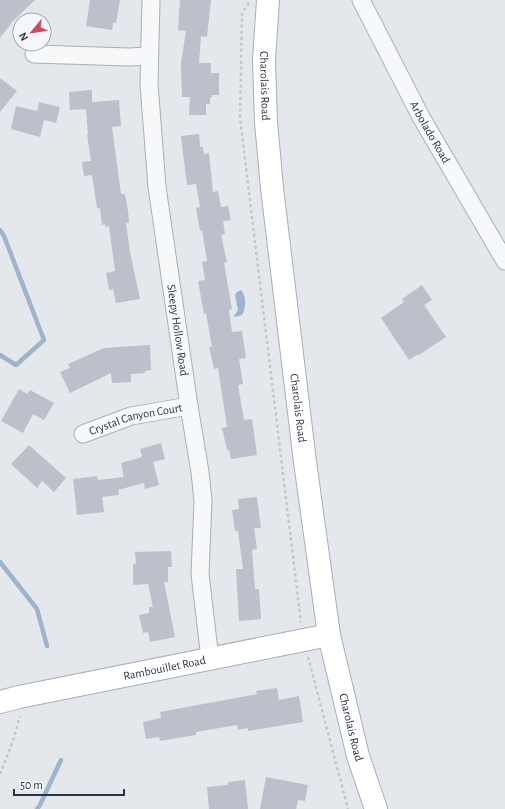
<svg xmlns="http://www.w3.org/2000/svg" width="505" height="809" viewBox="0 0 505 809" font-family="'Alegreya Sans',sans-serif">
	<style>
		.water { fill: #9fb4cc }
		.lines { fill: none; stroke-linecap: round; stroke-linejoin: round }
		.stream { stroke: #9fb4cc; stroke-width: 4.5 }
		.building { fill: #bbc0ca }
		.street-casing { stroke: #a9aeb7; stroke-width: 19 }
		.secondary-casing { stroke: #a9aeb7; stroke-width: 24 }
		.path { stroke: #c2c5cb; stroke-width: 2.5; stroke-dasharray: 3 3; stroke-linecap: butt }
		.street { stroke: #f7f8fa; stroke-width: 17 }
		.secondary { stroke: #fff; stroke-width: 22 }
		.labels { text-anchor: middle; stroke-width: 3; stroke-linejoin: round; paint-order: stroke }
		.street-label { font-size: 12px; fill: #2b3445; stroke: #f4f6f9 }
	</style>
	<rect width="100%" height="100%" fill="#e4e7ec"/>
	<path class="water" d="M 241,290 C 247,297 246,308 242,315 L 235,317 L 234,316 L 238,310 L 235,295 L 237,292 Z"/>
	<g class="lines">
		<g class="stream">
			<path d="M 0,230 L 4,236 L 44,340 L 16,365 L 0,355"/>
			<path d="M 0,562 L 37,609 L 47,646"/>
			<path d="M 37,809 L 40,805 L 61,760"/>
		</g>
	</g>
	<g class="building">
		<path d="M 0,0 L 35,0 L 13,21 L 0,38 Z"/>
		<path d="M 90,0 L 120,0 L 116,23 L 113,23 L 112,30 L 86,26 Z"/>
		<path d="M 180,0 L 211,0 L 207,37 L 201,36 L 199,63 L 211,63 L 211,73 L 219,73 L 219,95 L 212,95 L 212,97 L 210,97 L 210,104 L 206,104 L 206,115 L 189,115 L 190,97 L 182,97 L 181,63 L 186,31 L 178,30 Z"/>
		<path d="M 0,78 L 17,91 L 0,112 Z"/>
		<path d="M 92,90 L 92,102 L 119,100 L 121,126 L 112,127 L 121,194 L 125,194 L 128,211 L 129,222 L 126,223 L 130,252 L 140,299 L 116,303 L 113,289 L 109,290 L 106,273 L 115,271 L 109,226 L 105,227 L 105,224 L 102,225 L 100,208 L 97,208 L 92,175 L 84,176 L 82,162 L 91,161 L 87,134 L 88,134 L 86,109 L 70,110 L 69,92 Z"/>
		<path d="M 39,102 L 60,107 L 56,123 L 44,120 L 40,137 L 11,129 L 16,106 L 37,111 Z"/>
		<path d="M 199,134 L 200,147 L 203,147 L 204,154 L 209,153 L 213,192 L 218,191 L 221,207 L 228,206 L 231,220 L 223,221 L 225,234 L 221,235 L 227,262 L 224,263 L 232,309 L 229,310 L 232,332 L 242,331 L 246,358 L 239,359 L 243,384 L 238,385 L 244,420 L 252,419 L 257,455 L 231,459 L 229,450 L 227,450 L 222,428 L 227,427 L 218,368 L 214,369 L 209,347 L 212,347 L 206,313 L 204,314 L 198,281 L 205,280 L 202,262 L 207,261 L 202,230 L 200,231 L 196,208 L 200,207 L 196,184 L 187,185 L 181,136 Z"/>
		<path d="M 422,285 L 432,300 L 424,305 L 446,337 L 419,355 L 418,354 L 409,360 L 381,318 L 404,302 L 402,299 Z"/>
		<path d="M 150,345 L 151,370 L 145,371 L 145,373 L 131,374 L 131,382 L 112,383 L 111,373 L 70,393 L 60,372 L 70,368 L 68,364 L 104,348 Z"/>
		<path d="M 19,389 L 27,394 L 30,390 L 54,403 L 44,420 L 33,414 L 23,433 L 1,421 Z"/>
		<path d="M 161,443 L 165,459 L 153,462 L 159,485 L 145,489 L 144,483 L 118,490 L 119,495 L 102,497 L 104,512 L 77,515 L 73,479 L 97,476 L 98,480 L 124,477 L 121,463 L 142,457 L 140,449 Z"/>
		<path d="M 29,445 L 66,478 L 54,492 L 42,481 L 37,488 L 11,464 Z"/>
		<path d="M 257,497 L 261,528 L 254,528 L 257,549 L 252,550 L 255,589 L 259,589 L 261,619 L 239,621 L 236,569 L 243,569 L 238,531 L 235,531 L 232,510 L 239,509 L 238,499 Z"/>
		<path d="M 171,551 L 172,567 L 168,567 L 168,582 L 164,582 L 175,637 L 150,642 L 148,632 L 143,633 L 139,615 L 149,613 L 149,607 L 153,607 L 148,584 L 133,585 L 133,564 L 136,564 L 135,552 Z"/>
		<path d="M 277,688 L 279,700 L 299,696 L 303,722 L 248,731 L 248,728 L 238,730 L 237,725 L 196,732 L 196,735 L 160,741 L 159,737 L 146,739 L 143,722 L 161,718 L 160,712 L 257,694 L 256,691 Z"/>
		<path d="M 266,777 L 308,785 L 305,801 L 298,800 L 296,809 L 260,809 Z"/>
		<path d="M 245,780 L 248,809 L 209,809 L 207,787 L 228,785 L 228,782 Z"/>
	</g>
	<g class="lines">
		<g class="street-casing">
			<g id="street">
				<path id="s1" d="M 151,0 L 149,84 L 157,187 L 189,406 L 200,472 L 203,501 L 200,574 L 210,659"/>
				<path id="s2" d="M 361,0 L 421,117 L 505,261"/>
				<path d="M 34,54 L 129,57 L 149,56"/>
				<path id="s3" d="M 83,434 L 131,416 L 189,406"/>
			</g>
		</g>
		<g class="secondary-casing">
			<g id="secondary">
				<path id="s4" d="M 268,0 L 264,60 L 266,122 L 272,188 L 305,462 L 329,635 L 358,756 L 376,809"/>
				<path id="s5" d="M 0,702 L 19,697 L 329,635"/>
			</g>
		</g>
		<g class="path">
			<path d="M 249,3 L 242,13 L 240,118 L 301,623"/>
			<path d="M 308,657 L 348,809"/>
			<path d="M 0,774 L 13,741 L 20,716"/>
		</g>
		<use href="#street" class="street"/>
		<use href="#secondary" class="secondary"/>
	</g>
	<g class="labels">
		<g class="street-label">
			<text dy="4" stroke="none"><textPath href="#s4" startOffset="86">Charolais Road</textPath></text>
			<text dy="4" stroke="none"><textPath href="#s2" startOffset="149">Arbolado Road</textPath></text>
			<text dy="4" stroke="none"><textPath href="#s1" startOffset="332">Sleepy Hollow Road</textPath></text>
			<text dy="4" stroke="none"><textPath href="#s4" startOffset="410">Charolais Road</textPath></text>
			<text dy="4" stroke="none"><textPath href="#s3" startOffset="55">Crystal Canyon Court</textPath></text>
			<text dy="4" stroke="none"><textPath href="#s5" startOffset="168">Rambouillet Road</textPath></text>
			<text dy="4" stroke="none"><textPath href="#s4" startOffset="734">Charolais Road</textPath></text>
		</g>
	</g>
	<g transform="translate(32 32) rotate(241)"><circle r="19" fill="#f4f6f9" stroke="#a4a8b1"/>
	<path d="M0-3L7 15L0 10L-7 15Z" fill="#d1495b"/>
	<text y="-6" font-size="11" font-weight="bold" text-anchor="middle" fill="#2b3445">N</text>
	</g>
	<path d="M14 789v6h110v-6" fill="none" stroke="#2b3445" stroke-width="2"/>
	<text x="20" y="789" font-size="12" fill="#2b3445" stroke="#f4f6f9" stroke-width="3" paint-order="stroke">50 m</text>
</svg>
